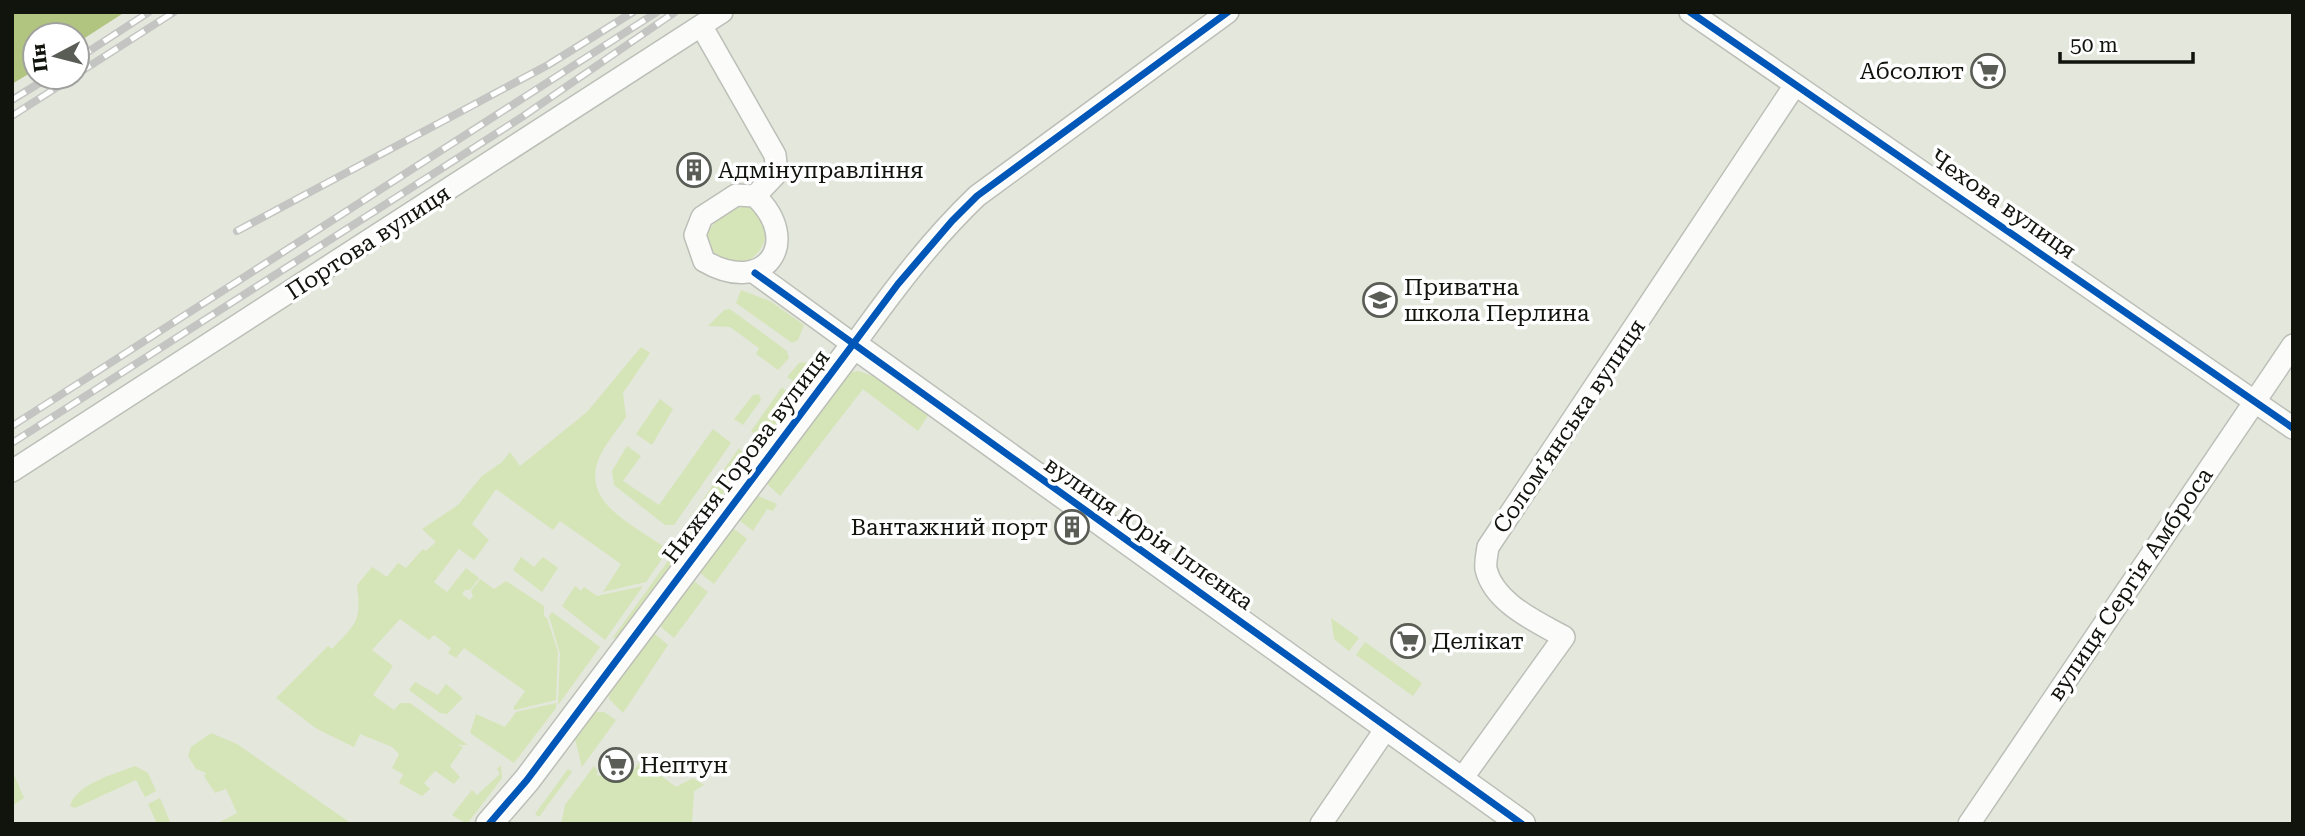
<svg xmlns="http://www.w3.org/2000/svg" width="2305" height="836" viewBox="0 0 2305 836" font-family="'Roboto Serif',serif">
	<style>
		.green { fill: #d6e5b7 }
		.water { fill: #b1c580 }
		.lines { fill: none; stroke-linecap: round; stroke-linejoin: round }
		.minor-casing { stroke: #bcbfb7; stroke-width: 24 }
		.tertiary-casing { stroke: #bcbfb7; stroke-width: 29 }
		.minor { stroke: #fbfbfa; stroke-width: 21 }
		.tertiary { stroke: #fbfbfa; stroke-width: 26 }
		.rail-casing { stroke: #c4c5c2; stroke-width: 8 }
		.rail { stroke: #fff; stroke-width: 5; stroke-dasharray: 16; stroke-linecap: butt }
		.cycleway-casing { stroke: #fff; stroke-width: 11 }
		.cycleway { stroke: #0057b8; stroke-width: 7 }
		.labels { text-anchor: middle; stroke-width: 7; stroke-linejoin: round; paint-order: stroke }
		.poi-label { font-size: 23px; fill: #11130d; stroke: #fff; text-anchor: start }
		.street-label { font-size: 23px; fill: #11130d; stroke: #fff }
	</style>
	<rect width="100%" height="100%" fill="#e3e7dc"/>
	<g class="green">
		<path d="M 747,206 C 797,230 734,302 705,237 C 710,223 732,207 747,206 Z"/>
		<path d="M 741,290 L 770,301 L 804,325 L 798,340 L 792,343 L 736,303 Z"/>
		<path d="M 730,309 L 787,351 L 789,358 L 778,370 L 756,354 L 759,348 L 730,327 L 708,326 L 724,310 Z"/>
		<path d="M 641,347 L 650,353 L 623,393 L 626,417 C 617,430 606,443 599,458 C 579,505 641,528 668,550 L 646,582 L 603,592 L 621,564 L 560,521 L 553,530 L 496,489 L 472,524 L 489,540 L 474,560 L 459,549 L 434,582 L 447,592 L 466,568 L 479,578 L 470,590 L 465,590 L 462,594 L 470,600 L 473,596 L 471,591 L 480,579 L 494,589 L 506,581 L 544,606 L 544,616 L 547,618 L 558,652 L 556,700 L 515,710 L 513,708 L 525,691 L 464,648 L 456,658 L 448,653 L 451,648 L 434,635 L 429,640 L 400,619 L 372,650 L 393,666 L 373,695 L 394,710 L 400,703 L 410,703 L 468,745 L 457,745 L 463,747 L 450,766 L 460,777 L 454,784 L 435,771 L 424,783 L 430,789 L 422,796 L 399,783 L 403,774 L 392,768 L 399,754 L 392,747 L 360,734 L 354,747 L 317,729 L 276,698 L 328,646 L 332,649 C 358,622 361,621 357,585 L 372,567 L 387,577 L 398,563 L 406,568 L 423,549 L 426,551 L 436,542 L 422,529 L 458,505 L 482,476 L 502,462 L 510,452 L 520,466 L 587,412 Z"/>
		<path d="M 820,361 L 827,364 L 809,384 L 798,384 L 787,377 L 799,363 Z"/>
		<path d="M 858,371 L 881,379 L 929,414 L 918,431 L 863,389 L 780,496 L 765,482 L 847,373 Z"/>
		<path d="M 782,387 L 792,397 L 793,406 L 771,437 L 761,438 L 751,431 Z"/>
		<path d="M 759,394 L 761,400 L 743,425 L 734,419 L 753,395 Z"/>
		<path d="M 660,399 L 673,409 L 652,445 L 636,434 Z"/>
		<path d="M 713,429 L 731,443 L 674,525 L 665,525 L 614,485 L 612,471 L 627,446 L 641,456 L 623,481 L 659,505 Z"/>
		<path d="M 739,448 L 750,462 L 691,541 L 677,537 Z"/>
		<path d="M 756,495 L 777,504 L 773,511 L 767,509 L 753,531 L 739,520 Z"/>
		<path d="M 733,528 L 747,539 L 714,584 L 700,573 L 698,565 Z"/>
		<path d="M 673,554 L 676,561 L 671,574 L 663,575 L 619,636 L 612,639 Z"/>
		<path d="M 521,557 L 534,567 L 543,557 L 558,568 L 542,592 L 513,570 Z"/>
		<path d="M 687,581 L 694,581 L 708,592 L 674,638 L 661,627 L 659,619 Z"/>
		<path d="M 575,586 L 581,591 L 584,587 L 597,596 L 643,586 L 605,640 L 562,606 Z"/>
		<path d="M 552,612 L 600,647 L 558,705 L 560,654 L 549,616 Z"/>
		<path d="M 1331,618 L 1359,638 L 1349,651 L 1334,639 Z"/>
		<path d="M 655,634 L 668,645 L 623,713 L 609,699 L 609,690 L 647,635 Z"/>
		<path d="M 1365,642 L 1422,683 L 1413,696 L 1356,655 Z"/>
		<path d="M 415,682 L 438,695 L 446,684 L 463,698 L 447,714 L 440,713 L 409,690 Z"/>
		<path d="M 556,703 L 556,708 L 514,763 L 470,733 L 476,714 L 505,727 L 516,712 Z"/>
		<path d="M 596,712 L 604,712 L 616,720 L 582,767 L 574,735 Z"/>
		<path d="M 211,733 L 237,744 L 352,824 L 216,824 L 237,813 L 226,789 L 215,793 L 204,776 L 206,773 L 196,769 L 188,756 L 191,747 Z"/>
		<path d="M 641,761 L 676,787 L 693,778 L 704,785 L 694,791 L 692,824 L 561,824 L 565,805 L 594,766 L 598,772 L 596,775 L 626,780 Z"/>
		<path d="M 501,765 L 502,778 L 467,824 L 452,815 L 472,790 L 477,795 L 500,774 L 497,769 Z"/>
		<path d="M 135,766 L 148,773 L 156,791 L 145,797 L 136,780 L 75,808 L 70,806 C 77,783 115,774 135,766 Z"/>
		<path d="M 568,769 L 572,772 L 539,817 L 535,814 Z"/>
		<path d="M 12,770 L 24,798 L 12,806 Z"/>
		<path d="M 160,798 L 171,824 L 157,824 L 148,804 Z"/>
	</g>
	<path class="water" d="M 12,12 L 125,12 L 77,43 L 77,35 L 35,35 L 35,70 L 12,84 Z"/>
	<g class="lines">
		<g class="minor-casing">
			<g id="minor">
				<path d="M 1690,12 L 2293,428"/>
				<path d="M 702,27 L 775,155 L 777,173 L 755,196"/>
				<path d="M 736,195 L 755,196 C 803,241 766,297 704,261 L 695,235 L 702,217 Z"/>
				<path d="M 755,273 L 854,345 C 892,292 930,241 977,196 L 1228,12"/>
				<path d="M 12,471 L 722,12"/>
				<path d="M 1461,780 L 1564,637 C 1537,622 1494,603 1486,569 C 1485,563 1487,554 1488,547 L 1795,85"/>
				<path d="M 1321,824 L 1387,727"/>
				<path d="M 1969,824 L 2293,345"/>
			</g>
		</g>
		<g class="tertiary-casing">
			<path id="tertiary" d="M 489,824 L 527,780 L 854,345 L 1522,824"/>
		</g>
		<use href="#minor" class="minor"/>
		<use href="#tertiary" class="tertiary"/>
		<g class="rail-casing">
			<g id="rail">
				<path d="M 77,59 L 149,12"/>
				<path d="M 77,74 L 174,12"/>
				<path d="M 12,100 L 49,77"/>
				<path d="M 12,116 L 73,77"/>
				<path d="M 237,231 L 548,65 L 633,12"/>
				<path d="M 12,426 L 657,12"/>
				<path d="M 12,443 L 522,117 L 675,12"/>
			</g>
		</g>
		<use href="#rail" class="rail"/>
		<g class="cycleway-casing">
			<g id="cycleway">
				<path d="M 1690,12 L 2293,428"/>
				<path d="M 755,273 L 1522,824"/>
				<path d="M 489,824 L 527,780 L 898,284 L 952,221 L 977,196 L 1228,12"/>
			</g>
		</g>
		<use href="#cycleway" class="cycleway"/>
	</g>
	<defs>
		<g id="supermarket-ring" transform="scale(1.75)"><circle r="9.5" fill="#fff" stroke="#5a5d55" stroke-width="1.5"/><path d="M-6-5.5h2.5l.6 2H6L4.5 2H-2.5L-4.4-4H-6ZM-1.5 3.2a1.3 1.3 0 1 0 .1 0ZM3 3.2a1.3 1.3 0 1 0 .1 0Z" fill="#5a5d55"/></g>
		<g id="building-ring" transform="scale(1.75)"><circle r="9.5" fill="#fff" stroke="#5a5d55" stroke-width="1.5"/><path d="M-4-6H4V6H1V3H-1V6H-4ZM-2.5-4.3h1.7v1.8h-1.7ZM.8-4.3h1.7v1.8H.8ZM-2.5-1h1.7V.8h-1.7ZM.8-1h1.7V.8H.8Z" fill="#5a5d55"/></g>
		<g id="school-ring" transform="scale(1.75)"><circle r="9.5" fill="#fff" stroke="#5a5d55" stroke-width="1.5"/><path d="M0-5L7-2L0 1L-7-2ZM-4 1L0 2.5L4 1V4Q0 6-4 4Z" fill="#5a5d55"/></g>
	</defs>
	<g fill-rule="evenodd">
		<use href="#supermarket-ring" x="1988" y="71"/>
		<use href="#building-ring" x="694" y="170"/>
		<use href="#school-ring" x="1380" y="300"/>
		<use href="#building-ring" x="1072" y="527"/>
		<use href="#supermarket-ring" x="1408" y="641"/>
		<use href="#supermarket-ring" x="616" y="765"/>
	</g>
	<g class="labels">
		<g class="poi-label">
			<text x="1964" y="79" text-anchor="end">Абсолют</text>
			<text x="718" y="178">Адмінуправління</text>
			<text x="1404" y="295">Приватна<tspan x="1404" dy="26">школа Перлина</tspan></text>
			<text x="1048" y="535" text-anchor="end">Вантажний порт</text>
			<text x="1432" y="649">Делікат</text>
			<text x="640" y="773">Нептун</text>
		</g>
		<g class="street-label">
			<text transform="translate(2003 204) rotate(35)" y="8">Чехова вулиця</text>
			<text transform="translate(368 242) rotate(-33)" y="8">Портова вулиця</text>
			<text transform="translate(1569 426) rotate(-56)" y="8">Соломʼянська вулиця</text>
			<text transform="translate(746 456) rotate(-53)" y="8">Нижня Горова вулиця</text>
			<text transform="translate(1149 533) rotate(35)" y="8">вулиця Юрія Іллєнка</text>
			<text transform="translate(2130 584) rotate(-56)" y="8">вулиця Сергія Амброса</text>
		</g>
	</g>
	<rect width="2305" height="836" fill="none" stroke="#11130d" stroke-width="28"/>
	<g transform="translate(56 56) rotate(263)"><circle r="33" fill="#ffffff" stroke="#a0a19e" stroke-width="2"/>
	<path d="M0-5L12 26L0 18L-12 26Z" fill="#5a5d55"/>
	<text y="-10" font-size="19" font-weight="bold" text-anchor="middle" fill="#11130d">Пн</text>
	</g>
	<path d="M2060 52v10h133v-10" fill="none" stroke="#11130d" stroke-width="3.5"/>
	<text x="2070" y="52" font-size="21" fill="#11130d" stroke="#ffffff" stroke-width="5" paint-order="stroke">50 m</text>
</svg>
